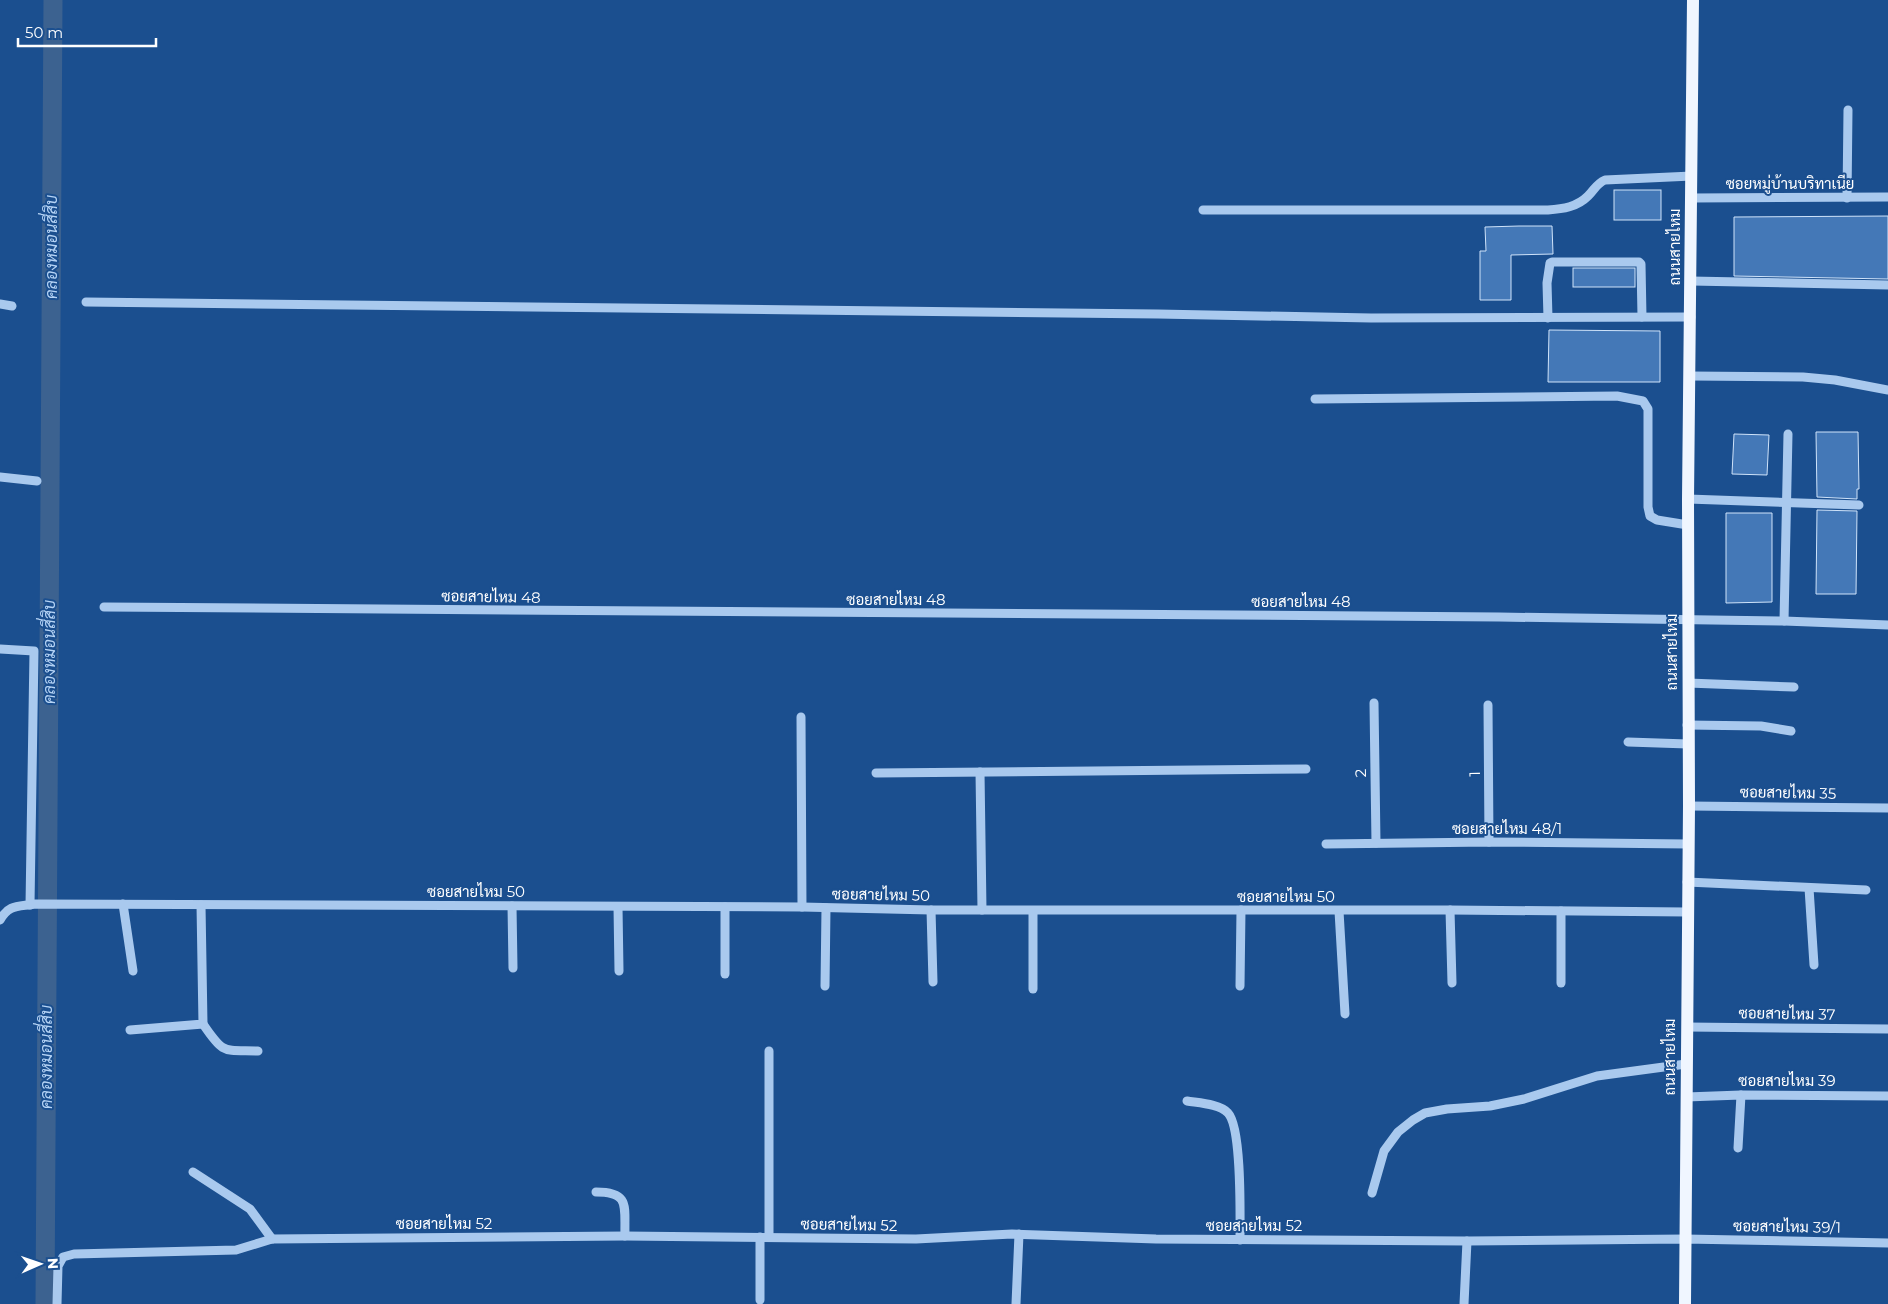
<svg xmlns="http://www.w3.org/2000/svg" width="1888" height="1304" viewBox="0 0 1888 1304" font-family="Montserrat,Sarabun,sans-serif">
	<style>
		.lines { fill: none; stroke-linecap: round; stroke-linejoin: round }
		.canal { stroke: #3c6290; stroke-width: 19 }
		.building { fill: #4478b7; stroke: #cfe3fa }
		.minor { stroke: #a9c9ee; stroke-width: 9 }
		.major { stroke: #f0f6ff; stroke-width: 12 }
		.labels { text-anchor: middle; stroke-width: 4; stroke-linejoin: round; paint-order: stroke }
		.street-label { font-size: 15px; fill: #fff; stroke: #1b4f8f }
		.water-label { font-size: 16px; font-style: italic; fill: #b5d3f5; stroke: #1b4f8f }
	</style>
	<rect width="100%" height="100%" fill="#1b4f8f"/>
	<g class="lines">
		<path class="canal" d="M 45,1304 L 53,0"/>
	</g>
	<g class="building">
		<rect x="1614" y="190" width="47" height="30"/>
		<path d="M 1888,216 L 1888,279 L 1734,276 L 1734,217 Z"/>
		<path d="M 1519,226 L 1552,226 L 1553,254 L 1511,255 L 1511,300 L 1480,300 L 1480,251 L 1486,251 L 1485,227 Z"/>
		<rect x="1573" y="268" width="62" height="19"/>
		<path d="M 1549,330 L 1660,331 L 1660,382 L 1548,382 Z"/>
		<path d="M 1816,432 L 1858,432 L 1859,489 L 1857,489 L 1857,499 L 1817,497 Z"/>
		<path d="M 1734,434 L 1769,435 L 1767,475 L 1732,474 Z"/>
		<path d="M 1817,510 L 1857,511 L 1856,594 L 1816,594 Z"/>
		<path d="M 1726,513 L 1772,513 L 1772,602 L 1726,603 Z"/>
	</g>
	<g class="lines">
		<g class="minor">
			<path d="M 1692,198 L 1888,197"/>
			<path d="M 1847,198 L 1848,110"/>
			<path d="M 1203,210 L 1548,210 C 1563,209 1577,207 1588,196 C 1595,189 1596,184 1605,180 L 1692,176"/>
			<path d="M 1691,281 L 1888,285"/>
			<path d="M 86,302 L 1158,314 L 1371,318 L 1691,317"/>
			<path d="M 0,304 L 12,306"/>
			<path d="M 1548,318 L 1547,283 L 1550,263 L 1552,262 L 1639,262 L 1641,264 L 1642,317"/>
			<path d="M 1690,376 L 1803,377 L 1835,380 L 1888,390"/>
			<path d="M 1315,399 L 1617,396 L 1643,401 L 1648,409 L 1648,507 L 1650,516 L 1657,520 L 1688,525"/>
			<path d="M 0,477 L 37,481"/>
			<path d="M 1688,499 L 1859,505"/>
			<path d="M 104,607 L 1499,617 L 1784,621 L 1888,625"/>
			<path d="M 1784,621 L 1788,434"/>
			<path d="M 0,649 L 34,651 L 30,905"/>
			<path d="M 1688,683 L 1794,687"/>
			<path d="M 1374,703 L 1376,843"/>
			<path d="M 1488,705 L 1489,842"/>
			<path d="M 801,717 L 802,907"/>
			<path d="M 1687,725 L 1761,726 L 1791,731"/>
			<path d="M 1628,742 L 1688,744"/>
			<path d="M 980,772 L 982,910"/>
			<path d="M 876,773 L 1306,769"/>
			<path d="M 1689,806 L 1888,808"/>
			<path d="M 1326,844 L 1489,842 L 1688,844"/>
			<path d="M 1687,882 L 1866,890"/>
			<path d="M 1809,888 L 1814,965"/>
			<path d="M 123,904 L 133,971"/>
			<path d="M 512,906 L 513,968"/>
			<path d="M 618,907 L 619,971"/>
			<path d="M 931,910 L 933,982"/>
			<path d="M 1450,910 L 1452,983"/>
			<path d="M 1339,911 L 1345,1014"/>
			<path d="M 1561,911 L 1561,983"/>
			<path d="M 0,920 C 9,904 18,907 35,904 L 802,907 L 931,910 L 1450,910 L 1687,912"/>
			<path d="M 725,974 L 725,907"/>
			<path d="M 825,986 L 826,908"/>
			<path d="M 1240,986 L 1241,910"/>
			<path d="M 1033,989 L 1033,911"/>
			<path d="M 203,1024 C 224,1055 223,1050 258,1051"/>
			<path d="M 1687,1027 L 1888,1029"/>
			<path d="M 130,1030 L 203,1024 L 201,905"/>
			<path d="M 1686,1097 L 1741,1095 L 1888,1096"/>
			<path d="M 1187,1101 C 1199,1103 1220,1104 1228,1113 C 1242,1128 1240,1216 1240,1240"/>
			<path d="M 1738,1148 L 1741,1095"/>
			<path d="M 193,1172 L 250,1209 L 272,1239"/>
			<path d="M 596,1192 C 631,1192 624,1207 625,1236"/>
			<path d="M 1372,1193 L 1384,1151 L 1398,1132 L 1413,1120 L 1425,1113 L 1447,1109 L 1490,1106 L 1524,1099 L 1597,1076 L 1686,1064"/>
			<path d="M 760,1237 L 760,1300"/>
			<path d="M 769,1237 L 769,1051"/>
			<path d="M 57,1304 L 58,1266 L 63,1257 L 74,1254 L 236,1250 L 272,1239 L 625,1236 L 916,1239 L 1012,1234 L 1156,1239 L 1467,1241 L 1685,1239 L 1888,1243"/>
			<path d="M 1016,1304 L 1019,1234"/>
			<path d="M 1464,1304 L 1467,1241"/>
		</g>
		<path class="major" d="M 1685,1304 L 1689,806 L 1688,499 L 1693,0"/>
	</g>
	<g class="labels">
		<g class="street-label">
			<text x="1790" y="189">ซอยหมู่บ้านบริทาเนีย</text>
			<text transform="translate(1675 247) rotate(-90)" y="5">ถนนสายไหม</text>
			<text transform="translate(491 597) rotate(1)" y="5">ซอยสายไหม 48</text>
			<text x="896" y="605">ซอยสายไหม 48</text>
			<text x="1301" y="607">ซอยสายไหม 48</text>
			<text transform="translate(1672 652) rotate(-90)" y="5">ถนนสายไหม</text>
			<text transform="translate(1361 773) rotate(-91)" y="5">2</text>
			<text transform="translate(1475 774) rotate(-91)" y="5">1</text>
			<text transform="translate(1788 793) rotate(1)" y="5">ซอยสายไหม 35</text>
			<text x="1507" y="834">ซอยสายไหม 48/1</text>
			<text x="476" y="897">ซอยสายไหม 50</text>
			<text transform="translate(881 895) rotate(1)" y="5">ซอยสายไหม 50</text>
			<text x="1286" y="902">ซอยสายไหม 50</text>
			<text transform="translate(1787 1014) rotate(1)" y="5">ซอยสายไหม 37</text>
			<text transform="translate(1670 1057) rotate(-90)" y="5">ถนนสายไหม</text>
			<text x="1787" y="1086">ซอยสายไหม 39</text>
			<text x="444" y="1229">ซอยสายไหม 52</text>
			<text transform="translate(849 1225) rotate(1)" y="5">ซอยสายไหม 52</text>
			<text x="1254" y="1231">ซอยสายไหม 52</text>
			<text transform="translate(1787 1227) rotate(1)" y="5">ซอยสายไหม 39/1</text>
		</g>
		<g class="water-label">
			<text transform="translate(51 247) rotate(-90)" y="6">คลองหมอนสี่สิบ</text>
			<text transform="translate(49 652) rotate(-90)" y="6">คลองหมอนสี่สิบ</text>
			<text transform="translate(46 1057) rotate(-90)" y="6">คลองหมอนสี่สิบ</text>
		</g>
	</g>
	<g transform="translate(40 1264) rotate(88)" stroke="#1b4f8f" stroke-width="4" paint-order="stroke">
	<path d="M0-4L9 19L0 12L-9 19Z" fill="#ffffff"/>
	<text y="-8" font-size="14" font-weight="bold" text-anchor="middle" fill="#ffffff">N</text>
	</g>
	<path d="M18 38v8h138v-8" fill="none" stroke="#ffffff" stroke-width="2.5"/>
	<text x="25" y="38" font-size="15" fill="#ffffff" stroke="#1b4f8f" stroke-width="4" paint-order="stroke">50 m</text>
</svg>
